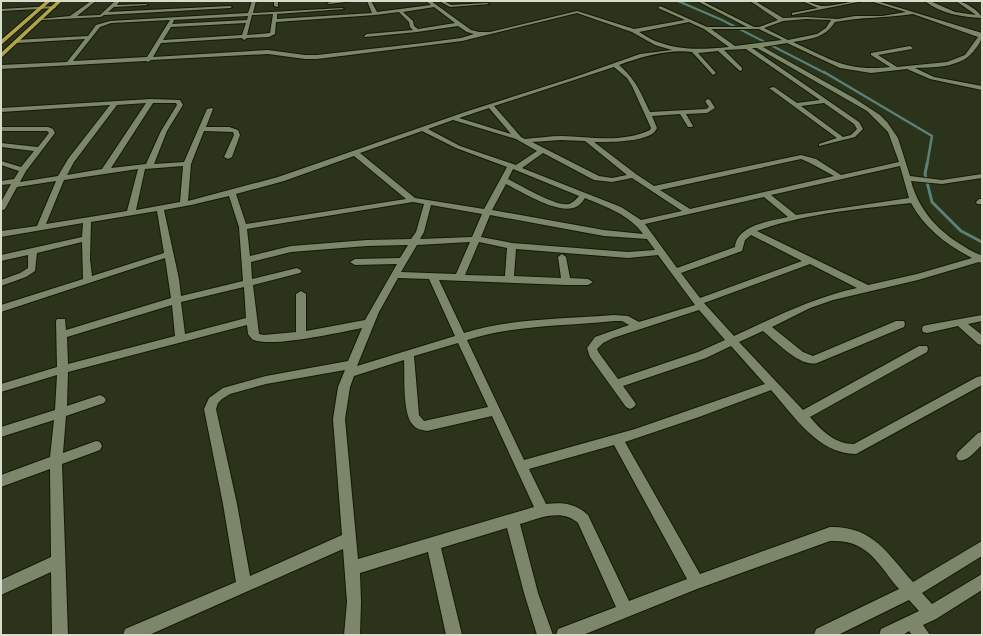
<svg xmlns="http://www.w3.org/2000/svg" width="983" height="636" viewBox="0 0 983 636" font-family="'Public Sans',sans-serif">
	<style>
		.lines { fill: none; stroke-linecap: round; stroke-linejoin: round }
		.stream-far2 { stroke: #5a8277; stroke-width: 2 }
		.stream-far1 { stroke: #5a8277; stroke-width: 2.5 }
		.stream { stroke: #5a8277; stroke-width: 3 }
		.minor-casing { stroke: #141a04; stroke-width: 2 }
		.major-casing { stroke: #141a04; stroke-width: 2 }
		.minor { fill: #7c866a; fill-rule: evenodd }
		.major { fill: #b3a34c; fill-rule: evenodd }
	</style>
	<rect width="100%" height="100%" fill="#2b331b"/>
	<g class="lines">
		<path class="stream-far2" d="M 678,1 L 722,20 L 825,73"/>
		<path class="stream-far1" d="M 824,72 L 932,136 L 927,165"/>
		<path class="stream" d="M 927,164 L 925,174 L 932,202 L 961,231 L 982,242"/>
		<g class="minor-casing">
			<g id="minor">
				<path d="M 91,1 L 96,1 L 77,16 L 100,15 L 115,1 L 120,1 L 117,5 L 146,4 L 148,5 L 114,7 L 108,12 L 230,6 L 232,7 L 230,8 L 104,15 L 101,17 L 42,20 L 40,19 L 70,16 Z"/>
				<path d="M 252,1 L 256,1 L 253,13 L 342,8 L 344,9 L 277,14 L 277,19 L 372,13 L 367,1 L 371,1 L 377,12 L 431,5 L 426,1 L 431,1 L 471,30 L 479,32 L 490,32 L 577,11 L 634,29 L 685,20 L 658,8 L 660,6 L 707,27 L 747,27 L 697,1 L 702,1 L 754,27 L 759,27 L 778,20 L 750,1 L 755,1 L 783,18 L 806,17 L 838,19 L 855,16 L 882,16 L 906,12 L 870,1 L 877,1 L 982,33 C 982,39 980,43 976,48 C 963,68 937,67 915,68 L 934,77 L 982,86 L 982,90 L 930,79 L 907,69 L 871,73 L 840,68 L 787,43 L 763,47 L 854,98 L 880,115 L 887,122 L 898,138 L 910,176 L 942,180 L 982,174 L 982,178 L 942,184 L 911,181 C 919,211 939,232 965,247 C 970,250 976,254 982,255 L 982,263 L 979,262 L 918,280 L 833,300 L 810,308 L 772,327 L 803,352 L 813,356 L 896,321 L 904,321 L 905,324 L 904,327 L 817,363 C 801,368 775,341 763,331 L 739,342 L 803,410 L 919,346 L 927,346 L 928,349 L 927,352 L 810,417 C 822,431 835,444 854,444 L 977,377 L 982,376 L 982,385 L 856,454 C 818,454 794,416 771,390 L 699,417 L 625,442 L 700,574 L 830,527 C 873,526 887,553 913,582 L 982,541 L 982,556 L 922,593 L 932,604 L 982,574 L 982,590 L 936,619 L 923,625 L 930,635 L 912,635 L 909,631 L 903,635 L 879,635 L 881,629 L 919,611 L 909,600 L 838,635 L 814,635 L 816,629 L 899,589 C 877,563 868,539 830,541 L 697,589 L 583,635 L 556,635 L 558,629 L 616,607 L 578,523 C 562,508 539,518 520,524 L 538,593 L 553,635 L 537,635 L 524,593 L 507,528 L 441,548 L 462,635 L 446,635 L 428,552 L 360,573 L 361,602 L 360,635 L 344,635 L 347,602 L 343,549 L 149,635 L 123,635 L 125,629 L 236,582 L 223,504 L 204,409 L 209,398 L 223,388 L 266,376 L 348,361 L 362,328 C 341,332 268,349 252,339 L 248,334 L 247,325 L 68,372 L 67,406 L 100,395 L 104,397 L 106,400 L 104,403 L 66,416 L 63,453 L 96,441 L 100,442 L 102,446 L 100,450 L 62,464 L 68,635 L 52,635 L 51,572 L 1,595 L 1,580 L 51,557 L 50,469 L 1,487 L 1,475 L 50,457 L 54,420 L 1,437 L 1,427 L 55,410 L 57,375 L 1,392 L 1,384 L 57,367 L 56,321 L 57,319 L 65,319 L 66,330 L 171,298 L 165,258 L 1,312 L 1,305 L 83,279 L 82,242 L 37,253 L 35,271 L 26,277 L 1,286 L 1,280 L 20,273 L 28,268 L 28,255 L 1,261 L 1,255 L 82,237 L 83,223 L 1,237 L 1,231 L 37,226 L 56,181 L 17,187 L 5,209 L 1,211 L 1,202 L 11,184 L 1,185 L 1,181 L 14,179 L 19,171 L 1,165 L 1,161 L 21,167 L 34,151 L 1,147 L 1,143 L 38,147 L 49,133 L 47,131 L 1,131 L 1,127 L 48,127 L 53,129 L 55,133 L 26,171 L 20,182 L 58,176 L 68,159 L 110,105 L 1,112 L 1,108 L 151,99 L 180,100 L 183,105 L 167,131 L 154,164 L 184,162 L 207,109 L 212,108 L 213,109 L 206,127 L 229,127 L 238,130 L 240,135 L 232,157 L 228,159 L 224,157 L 234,135 L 233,132 L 204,131 L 191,164 L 188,201 L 278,177 L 468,111 L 575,77 L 640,54 L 672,50 L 655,45 L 632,32 L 577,13 L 462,41 L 317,59 L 305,59 L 268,54 L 151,60 L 148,62 L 146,61 L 1,69 L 1,65 L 67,62 L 85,39 L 17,43 L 14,41 L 15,40 L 88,36 L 96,25 L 110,21 L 248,13 ZM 434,7 L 455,23 L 418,29 L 414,26 L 413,21 L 403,12 ZM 399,12 L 409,22 L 410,27 L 413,30 L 367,34 L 364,36 L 365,37 L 417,32 L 458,26 L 467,32 L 474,34 L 461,38 L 423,43 L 317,55 L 305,55 L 268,50 L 153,57 L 161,43 L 242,38 L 244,40 L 247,38 L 269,37 L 275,34 L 276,22 L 375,15 ZM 273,14 L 270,33 L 247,35 L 252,15 ZM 913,14 L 978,37 L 965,55 L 947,62 L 897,67 L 878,55 L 912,49 L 913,48 L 910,46 L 871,53 L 871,55 L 890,67 C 847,72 830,59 793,42 C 810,39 825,38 835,22 C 860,17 887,18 913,14 ZM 248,16 L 247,20 L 172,24 L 174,21 L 173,20 ZM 806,19 L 831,20 L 826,28 L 817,34 L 788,40 L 764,28 L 783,21 ZM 170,20 L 147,57 L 73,61 L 100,27 L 111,23 ZM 689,22 L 704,29 L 729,47 C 706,49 683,51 661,43 C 653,41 646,36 639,32 ZM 246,23 L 242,35 L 163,40 L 171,27 ZM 711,29 L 759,29 L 782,40 L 735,46 ZM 752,48 L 757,48 L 867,111 L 888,132 L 899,162 L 841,175 L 816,159 L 801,155 L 654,186 L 636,174 L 594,142 C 607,142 652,143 657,128 L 652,116 L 680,114 L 688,127 L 692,127 L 693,126 L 686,114 L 707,113 L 715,108 L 710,100 L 708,99 L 705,101 L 709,107 L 706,109 L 650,112 C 640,91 636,80 619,65 C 641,57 668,49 692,52 L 713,75 L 716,73 L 698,53 L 718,51 L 740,71 L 742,70 L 742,68 L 724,50 L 746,49 L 820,100 L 797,103 L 774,87 L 769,88 L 837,138 L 819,144 L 819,146 L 855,137 L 863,129 L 859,122 ZM 614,67 L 627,78 L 632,86 L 651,128 L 650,130 C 623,143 590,137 562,136 C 550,136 537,138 525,139 L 521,137 L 494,106 ZM 146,103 L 102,169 L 67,175 L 74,162 L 117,105 ZM 153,103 L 176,103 L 177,105 L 161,131 L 146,164 L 111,168 ZM 824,103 L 854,124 L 857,129 L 851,135 L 843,137 L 801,106 ZM 489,108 L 511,134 L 459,118 ZM 453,120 L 516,139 L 537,151 L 516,165 L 460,146 L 428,129 ZM 422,131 L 456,148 L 507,167 L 484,209 L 415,198 L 360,153 ZM 561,140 L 585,141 L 627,175 L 612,178 L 599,176 L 532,142 ZM 543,153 L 594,180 L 612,182 L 632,178 L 682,211 L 641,220 L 621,207 L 522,168 ZM 354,156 L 406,199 L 246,224 L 236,194 L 284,181 ZM 801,159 L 810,163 L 834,176 L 690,209 L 660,190 ZM 183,166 L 180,202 L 136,210 L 145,169 ZM 900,166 L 909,198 L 796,215 L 771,195 ZM 138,169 L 127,211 L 46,224 L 64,180 ZM 513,169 L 579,196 C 577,198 573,203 569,204 C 556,207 520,185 508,179 ZM 506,184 C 522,192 558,215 576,207 C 580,205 583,201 585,198 C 606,207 630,215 643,234 L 604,230 L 492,210 ZM 229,196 L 239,227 L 243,281 L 181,296 L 179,279 L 164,210 L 191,205 ZM 764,197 L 788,217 C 770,221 737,225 735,247 L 677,268 L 645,224 ZM 413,202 L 424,204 L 416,232 L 411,239 L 367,240 L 291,246 L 250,256 L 247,229 ZM 911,203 C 924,228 947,245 972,258 L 917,274 L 868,285 L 757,231 C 806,213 860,209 911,203 ZM 431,205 L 482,214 L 472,237 L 420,239 L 424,232 ZM 157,211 L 164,253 L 92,276 L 90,259 L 91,222 ZM 490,215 L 604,236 L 647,239 L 655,250 L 628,252 L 512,243 L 481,237 ZM 751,235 L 802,261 L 700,298 L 681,273 L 742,251 L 745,240 ZM 470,242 L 456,274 L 401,272 L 417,245 ZM 479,242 L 507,248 L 505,276 L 465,275 ZM 408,245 L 400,258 L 355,259 L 350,262 L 355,265 L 397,264 L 365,320 L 306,331 L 306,294 L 301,291 L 296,294 L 296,332 L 264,335 L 259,334 L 253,285 L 300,273 L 302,271 L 297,268 L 252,279 L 251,262 L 291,252 L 367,246 ZM 516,249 L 628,258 L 658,255 L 695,305 L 639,322 L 628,316 L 614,315 C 565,319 512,318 464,333 L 439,280 L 566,285 L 588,285 L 593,282 L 588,279 L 570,278 L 566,257 L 562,254 L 558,257 L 561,278 L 514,276 ZM 810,264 L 857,288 C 812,298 775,317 734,336 L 704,303 ZM 398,278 L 429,279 L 455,336 L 357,366 L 379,312 ZM 244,287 L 246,318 L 185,334 L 181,302 ZM 172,305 L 175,336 L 68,364 L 67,337 ZM 699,310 L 725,340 L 698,352 L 618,379 L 599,353 L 597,349 L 603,343 L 613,338 ZM 614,321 L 622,321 L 629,325 L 595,337 L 587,348 L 590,357 L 626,407 L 630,409 L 634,407 L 636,404 L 623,386 L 706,358 L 731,346 L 765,384 L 635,429 L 524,460 L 467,340 C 513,325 567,326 614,321 ZM 458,343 L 488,407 L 424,421 L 419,415 L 414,356 ZM 404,360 C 405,375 402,414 413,425 C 416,429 422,430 427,431 L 492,416 L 534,507 L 358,559 L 345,419 L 350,387 L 354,376 ZM 345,370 L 338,387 L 333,419 L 342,535 L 250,576 L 237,504 L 216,409 L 218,403 L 222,399 L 230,394 L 266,384 ZM 614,445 L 687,579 L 629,601 L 588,515 C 575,503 562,502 546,504 L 529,469 Z"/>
				<path d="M 274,1 L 278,1 L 278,7 L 274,6 Z"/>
				<path d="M 336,1 L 353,1 L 329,4 L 327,3 Z"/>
				<path d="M 439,1 L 444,1 L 451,5 L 487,3 L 489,4 L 450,7 Z"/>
				<path d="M 802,1 C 810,1 818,7 826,6 C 839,5 850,1 863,1 L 792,15 L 792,13 L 818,8 Z"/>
				<path d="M 925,1 L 930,1 L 955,12 L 976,15 L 956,1 C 964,1 980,11 982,18 C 962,17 941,14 925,1 Z"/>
				<path d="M 54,6 L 56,8 L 1,11 L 1,9 Z"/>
				<path d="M 979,199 L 982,199 L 982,204 L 977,204 L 976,202 Z"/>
				<path d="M 982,315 L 982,321 L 968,324 L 982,335 L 982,345 L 978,344 L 958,326 L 927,333 L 923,332 L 922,329 L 923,326 L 927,325 Z"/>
				<path d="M 982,432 L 982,445 C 975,451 967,463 958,460 L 956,456 L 958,452 L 978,433 Z"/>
			</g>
		</g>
		<g class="major-casing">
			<g id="major">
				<path d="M 46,1 L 51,1 L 1,45 L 1,40 Z"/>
				<path d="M 57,1 L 62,1 L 1,58 L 1,53 Z"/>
			</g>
		</g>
		<use href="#minor" class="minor"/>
		<use href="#major" class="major"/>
	</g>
	<rect width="983" height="636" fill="none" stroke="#d7dccd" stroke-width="4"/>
</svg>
